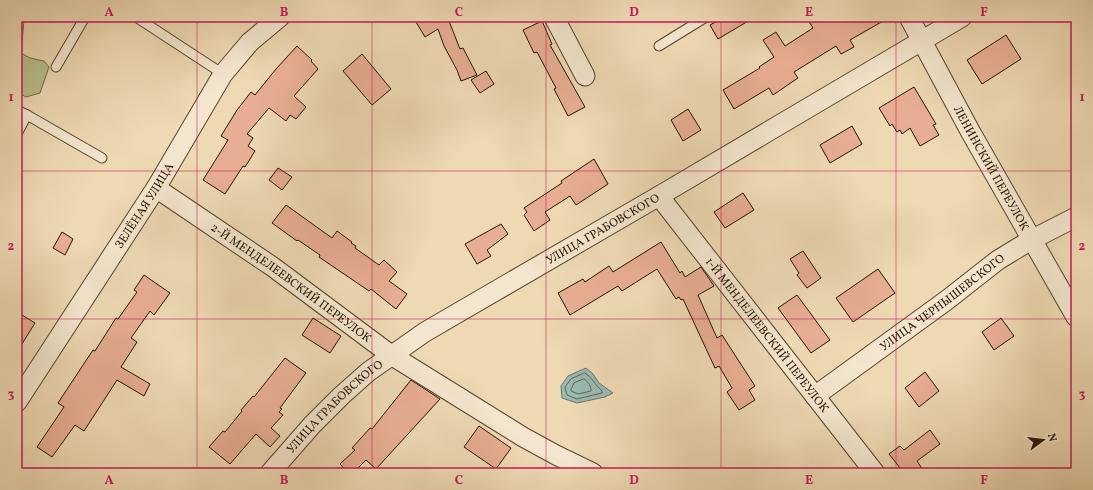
<svg xmlns="http://www.w3.org/2000/svg" width="1093" height="490" viewBox="0 0 1093 490" font-family="Vollkorn,serif">
	<style>
		.green { fill: #b9bf8c; stroke: #6e6846 }
		.water { fill: #9ab9b1; stroke: #6b766b }
		.lines { fill: none; stroke-linecap: round; stroke-linejoin: round }
		.shore { stroke: #5f6659; stroke-width: 1 }
		.building { fill: #e8ae93; stroke: #241201 }
		.lane-casing { stroke: #56442e; stroke-width: 11 }
		.street-casing { stroke: #56442e; stroke-width: 21 }
		.lane { stroke: #f4e6ce; stroke-width: 9 }
		.street { stroke: #f4e6ce; stroke-width: 19 }
		.grid { fill: none; stroke: #c2185b; stroke-width: 1; stroke-opacity: 0.55 }
		.labels { text-anchor: middle; stroke-width: 4; stroke-linejoin: round; paint-order: stroke }
		.street-label { font-size: 12px; fill: #241201; stroke: #f4e6ce }
		.neatline { fill: none; stroke: #c2185b; stroke-width: 1.5 }
		.grid-label { font-size: 13px; text-anchor: middle; font-weight: bold; fill: #c2185b }
	</style>
	<rect width="100%" height="100%" fill="#eed9b3"/>
	<filter id="stains"><feTurbulence type="fractalNoise" baseFrequency=".005" numOctaves="4"/><feColorMatrix values="0 0 0 0 .2 0 0 0 0 .09 0 0 0 0 .02 0 0 0 .5 -.17"/></filter>
	<radialGradient id="worn" r=".72"><stop offset=".6" stop-color="#630" stop-opacity="0"/><stop offset="1" stop-color="#630" stop-opacity=".3"/></radialGradient>
	<path class="green" d="M 17,17 L 28,17 L 24,20 L 21,53 L 30,58 L 44,61 L 49,67 L 40,93 L 26,97 L 17,92 Z"/>
	<path class="water" d="M 586,368 L 593,374 L 599,383 L 613,393 L 605,397 L 577,403 L 562,398 L 561,386 L 568,376 Z"/>
	<g class="lines">
		<g class="shore">
			<path d="M 585,373 C 592,377 595,385 602,391 L 602,393 L 577,399 L 567,395 L 565,387 L 571,379 Z"/>
			<path d="M 584,379 C 587,380 592,387 591,391 L 578,394 L 571,391 L 571,389 L 574,383 Z"/>
		</g>
	</g>
	<g class="building">
		<path d="M 413,17 L 456,17 L 449,21 L 460,49 L 463,48 L 477,75 L 461,81 L 457,70 L 444,46 L 438,29 L 425,37 Z"/>
		<path d="M 725,17 L 755,17 L 718,39 L 710,25 Z"/>
		<path d="M 806,17 L 890,17 L 850,40 L 854,47 L 841,54 L 836,46 L 794,72 L 798,78 L 773,95 L 769,88 L 734,109 L 723,90 L 760,68 L 759,67 L 774,57 L 763,40 L 776,32 L 785,46 L 813,28 Z"/>
		<path d="M 542,21 L 552,44 L 550,45 L 585,107 L 568,116 L 554,89 L 556,88 L 537,52 L 534,53 L 523,30 Z"/>
		<path d="M 1006,35 L 1021,59 L 982,84 L 967,60 Z"/>
		<path d="M 297,46 L 312,60 L 311,61 L 318,69 L 294,96 L 306,107 L 296,119 L 290,115 L 286,121 L 269,108 L 247,134 L 253,138 L 248,146 L 255,151 L 245,167 L 243,166 L 225,194 L 203,180 L 228,140 L 221,136 L 237,110 L 251,92 L 255,95 L 276,69 Z"/>
		<path d="M 362,54 L 391,89 L 372,105 L 343,71 Z"/>
		<path d="M 486,71 L 494,84 L 480,93 L 471,80 Z"/>
		<path d="M 914,87 L 936,124 L 933,125 L 939,135 L 920,146 L 910,128 L 902,134 L 900,130 L 897,132 L 892,124 L 890,126 L 879,108 Z"/>
		<path d="M 688,109 L 701,130 L 683,141 L 671,120 Z"/>
		<path d="M 852,126 L 862,144 L 830,163 L 820,145 Z"/>
		<path d="M 594,159 L 608,184 L 576,205 L 570,196 L 545,212 L 550,220 L 534,231 L 524,215 L 527,212 L 524,208 L 562,183 L 561,181 Z"/>
		<path d="M 278,168 L 292,177 L 282,190 L 269,180 Z"/>
		<path d="M 743,193 L 754,210 L 725,228 L 714,212 Z"/>
		<path d="M 286,205 L 332,238 L 337,231 L 352,242 L 351,243 L 356,246 L 355,248 L 379,265 L 384,260 L 397,272 L 389,281 L 407,294 L 396,309 L 371,289 L 369,291 L 319,257 L 320,255 L 298,240 L 297,241 L 272,223 Z"/>
		<path d="M 501,224 L 508,234 L 487,250 L 491,256 L 477,264 L 465,244 Z"/>
		<path d="M 62,232 L 73,239 L 65,255 L 53,248 Z"/>
		<path d="M 661,242 L 680,273 L 682,271 L 685,277 L 701,267 L 714,286 L 698,295 L 717,338 L 722,335 L 755,386 L 749,390 L 755,400 L 739,410 L 727,392 L 732,388 L 719,366 L 715,368 L 683,299 L 681,300 L 679,297 L 676,299 L 657,269 L 622,291 L 618,286 L 570,315 L 558,293 L 583,279 L 585,282 L 609,266 L 613,272 Z"/>
		<path d="M 803,251 L 821,278 L 807,288 L 797,275 L 799,273 L 790,259 Z"/>
		<path d="M 878,269 L 895,293 L 853,322 L 836,298 Z"/>
		<path d="M 144,275 L 170,293 L 154,315 L 150,311 L 131,338 L 137,342 L 121,367 L 150,384 L 144,396 L 117,380 L 84,431 L 75,425 L 52,457 L 37,447 L 64,407 L 58,403 L 93,350 L 95,351 L 116,318 L 118,319 L 137,292 L 134,290 Z"/>
		<path d="M 797,295 L 830,340 L 811,353 L 778,308 Z"/>
		<path d="M 17,312 L 35,323 L 17,352 Z"/>
		<path d="M 313,318 L 341,336 L 330,353 L 302,335 Z"/>
		<path d="M 1001,318 L 1014,336 L 994,350 L 982,332 Z"/>
		<path d="M 285,358 L 306,373 L 280,408 L 282,409 L 279,412 L 283,415 L 271,428 L 280,436 L 270,447 L 256,434 L 230,464 L 209,447 L 223,431 L 225,432 L 242,411 L 241,410 L 253,396 L 254,397 Z"/>
		<path d="M 925,372 L 939,391 L 919,407 L 905,388 Z"/>
		<path d="M 411,380 L 440,399 L 376,469 L 366,460 L 353,473 L 348,473 L 340,464 L 355,450 L 352,448 L 370,428 L 372,429 Z"/>
		<path d="M 479,426 L 511,448 L 496,469 L 464,447 Z"/>
		<path d="M 930,430 L 940,444 L 917,461 L 925,473 L 904,473 L 889,454 L 900,446 L 904,450 Z"/>
	</g>
	<g class="lines">
		<g class="lane-casing">
			<g id="lane">
				<path d="M 136,17 L 223,74"/>
				<path d="M 659,46 L 706,17"/>
				<path d="M 56,67 L 85,17"/>
				<path d="M 17,110 L 27,115"/>
				<path d="M 17,134 L 27,115 L 102,158"/>
			</g>
		</g>
		<g class="street-casing">
			<g id="street">
				<path d="M 554,17 L 585,76"/>
				<path id="s1" d="M 909,17 L 970,131 L 1076,317"/>
				<path id="s2" d="M 156,188 L 273,267 L 391,355 L 523,437 L 556,455 L 593,473"/>
				<path id="s3" d="M 659,196 L 875,473"/>
				<path id="s4" d="M 815,396 L 947,300 L 998,260 L 1031,240 L 1076,217"/>
				<path id="s5" d="M 17,402 L 156,188 L 223,74 L 250,42 L 280,17"/>
				<path id="s6" d="M 270,473 L 312,425 L 341,396 L 368,372 L 425,332 L 659,196 L 962,17"/>
			</g>
		</g>
		<use href="#lane" class="lane"/>
		<use href="#street" class="street"/>
	</g>
	<path class="grid" d="M 197,17 L 197,473M 372,17 L 372,473M 546,17 L 546,473M 721,17 L 721,473M 896,17 L 896,473M 17,171 L 1076,171M 17,319 L 1076,319"/>
	<g class="labels">
		<g class="street-label">
			<text dy="4" stroke="none"><textPath href="#s1" startOffset="172">ЛЕНИНСКИЙ ПЕРЕУЛОК</textPath></text>
			<text dy="4" stroke="none"><textPath href="#s5" startOffset="234">ЗЕЛЁНАЯ УЛИЦА</textPath></text>
			<text dy="4" stroke="none"><textPath href="#s6" startOffset="416">УЛИЦА ГРАБОВСКОГО</textPath></text>
			<text dy="4" stroke="none"><textPath href="#s2" startOffset="165">2-Й МЕНДЕЛЕЕВСКИЙ ПЕРЕУЛОК</textPath></text>
			<text dy="4" stroke="none"><textPath href="#s4" startOffset="158">УЛИЦА ЧЕРНЫШЕВСКОГО</textPath></text>
			<text dy="4" stroke="none"><textPath href="#s3" startOffset="176">1-Й МЕНДЕЛЕЕВСКИЙ ПЕРЕУЛОК</textPath></text>
			<text dy="4" stroke="none"><textPath href="#s6" startOffset="93">УЛИЦА ГРАБОВСКОГО</textPath></text>
		</g>
	</g>
	<rect width="1093" height="490" fill="none" stroke="#eed9b3" stroke-width="44"/>
	<g transform="translate(1043 440) rotate(75)" stroke="#f4e6ce" stroke-width="3" paint-order="stroke">
	<path d="M0-3L7 15L0 10L-7 15Z" fill="#241201"/>
	<text y="-6" font-size="11" font-weight="bold" text-anchor="middle" fill="#241201">N</text>
	</g>
	<rect x="22" y="22" width="1049" height="446" class="neatline"/>
	<g class="grid-label">
		<text x="109" y="16">A</text>
		<text x="284" y="16">B</text>
		<text x="459" y="16">C</text>
		<text x="634" y="16">D</text>
		<text x="809" y="16">E</text>
		<text x="984" y="16">F</text>
		<text x="11" y="101">1</text>
		<text x="1082" y="101">1</text>
		<text x="11" y="250">2</text>
		<text x="1082" y="250">2</text>
		<text x="11" y="398">3</text>
		<text x="1082" y="398">3</text>
		<text x="109" y="484">A</text>
		<text x="284" y="484">B</text>
		<text x="459" y="484">C</text>
		<text x="634" y="484">D</text>
		<text x="809" y="484">E</text>
		<text x="984" y="484">F</text>
	</g>
	<rect width="100%" height="100%" filter="url(#stains)"/>
	<rect width="100%" height="100%" fill="url(#worn)"/>
</svg>
